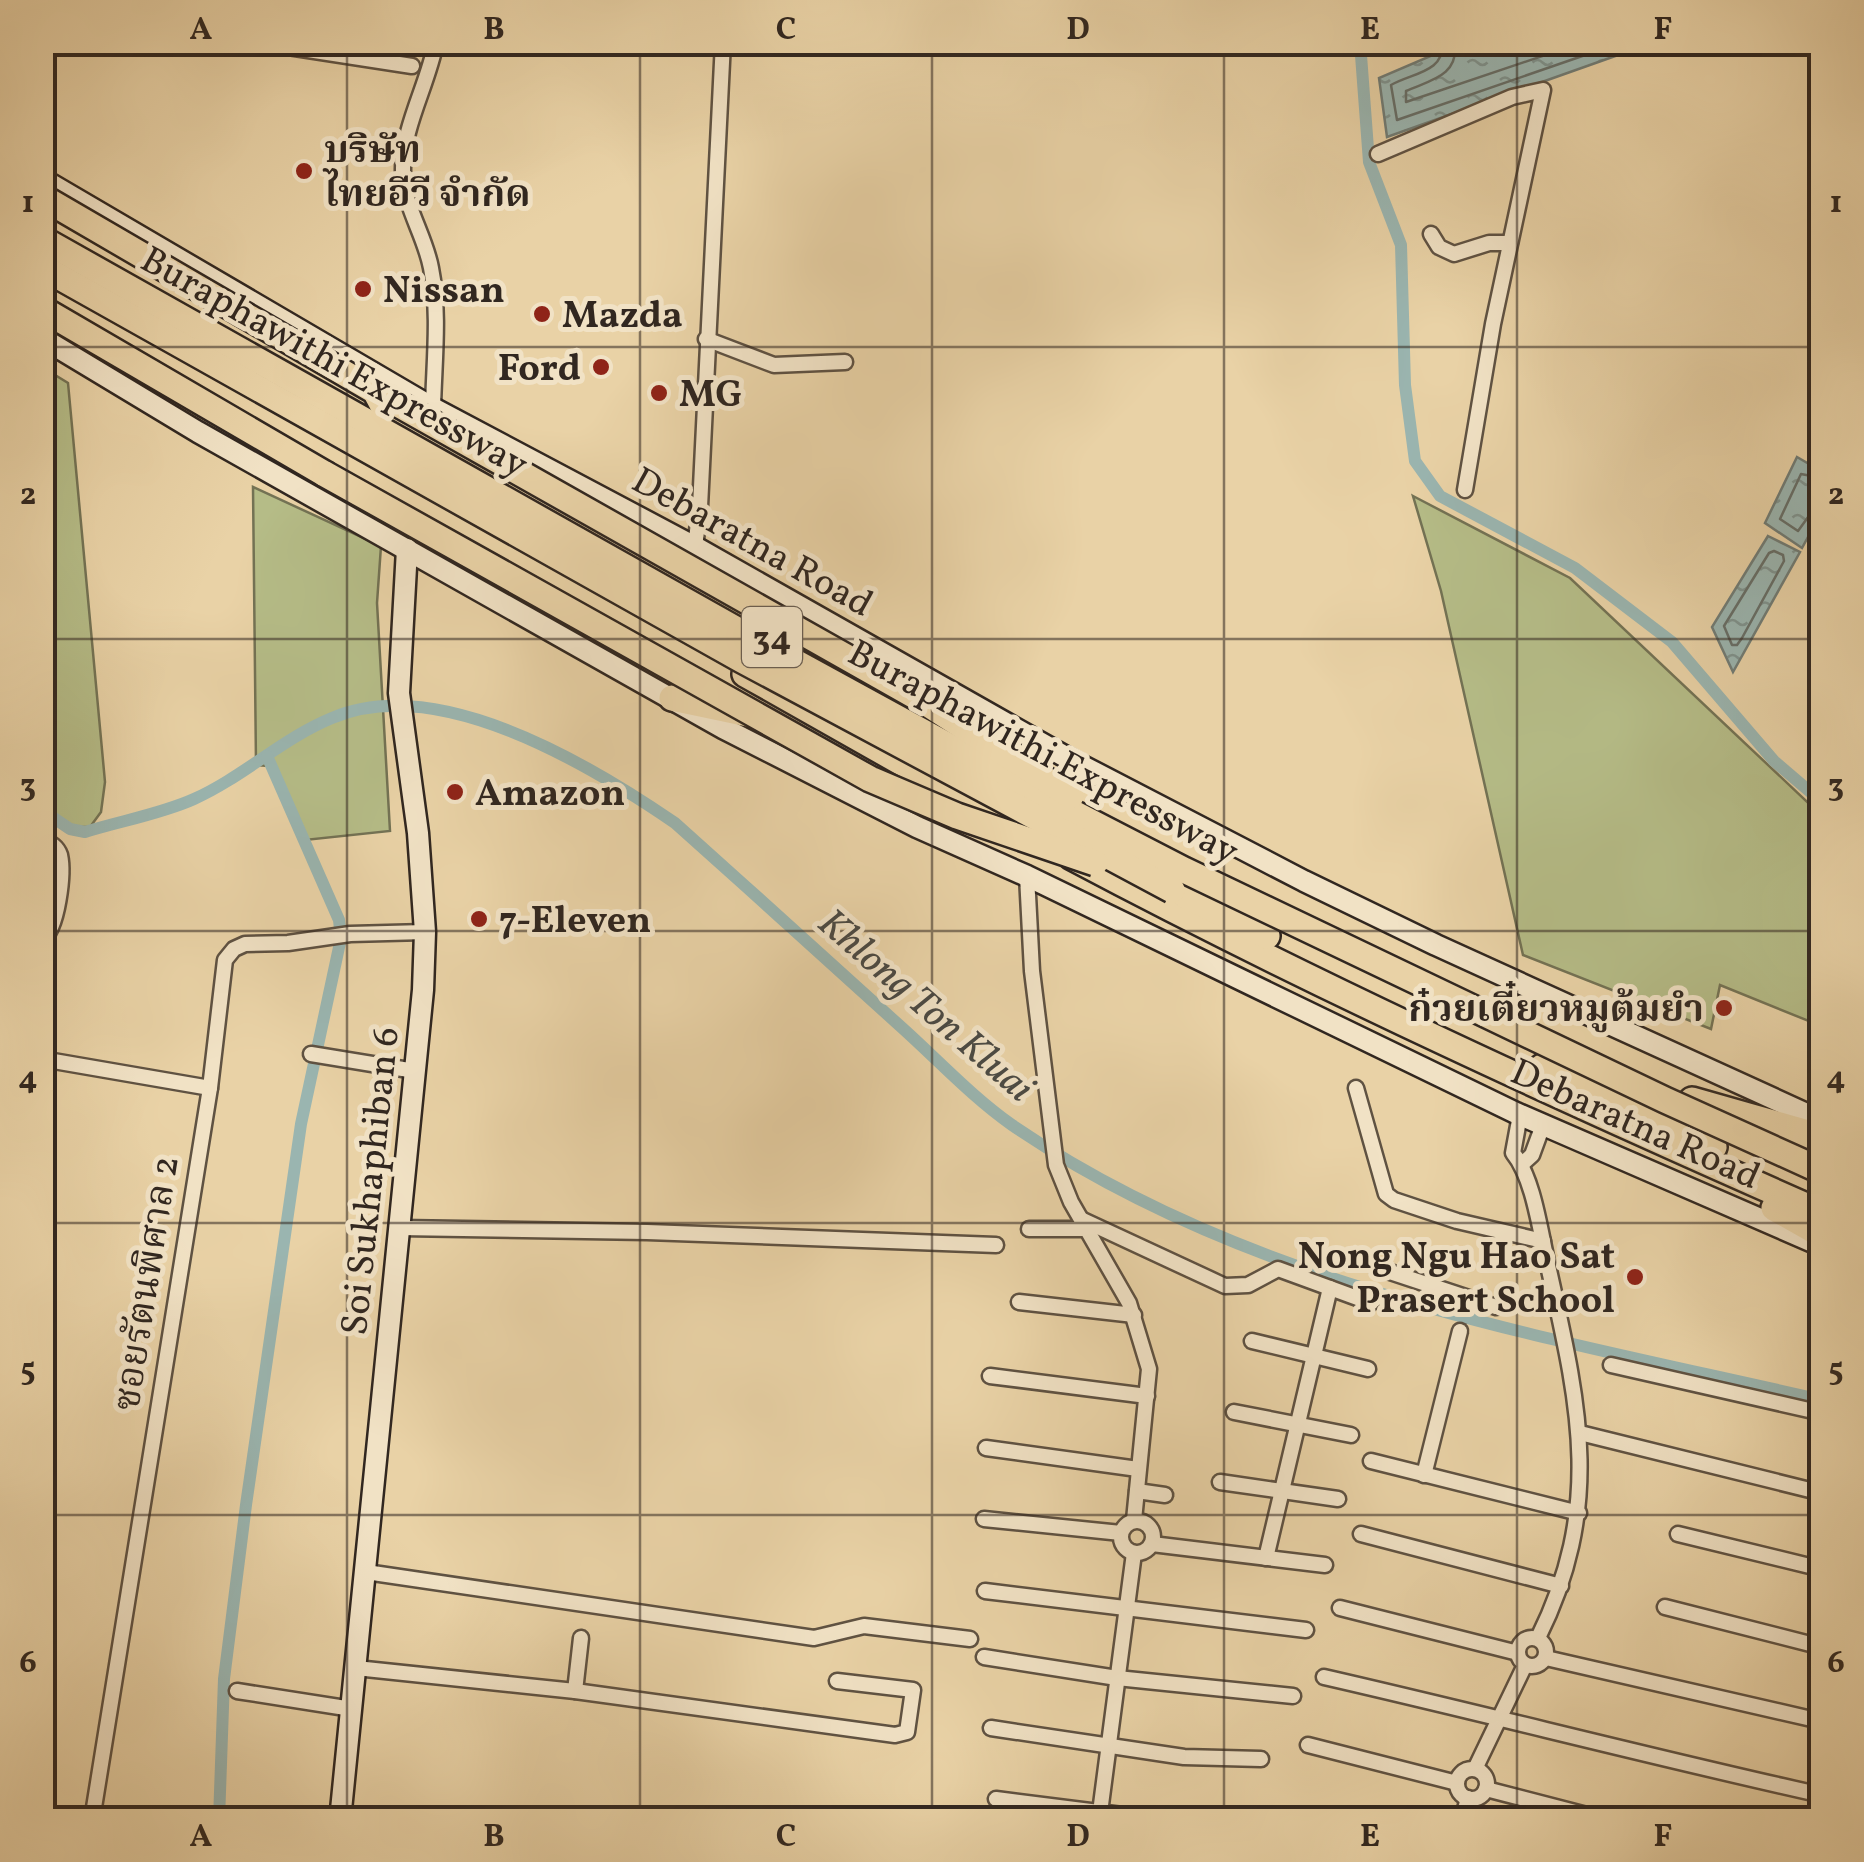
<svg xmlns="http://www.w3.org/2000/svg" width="1864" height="1862" viewBox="0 0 1864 1862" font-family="Vollkorn,'Noto Serif Thai',serif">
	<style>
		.green { fill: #b5bc87; stroke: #737254; stroke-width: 2.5 }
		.water { fill: url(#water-ripples); stroke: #707c76; stroke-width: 2.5 }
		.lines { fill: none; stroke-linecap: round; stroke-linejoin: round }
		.shore { stroke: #666e68; stroke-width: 2.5 }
		.canal { stroke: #9ab5b0; stroke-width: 12 }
		.street-casing { stroke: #5f5242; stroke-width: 19 }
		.secondary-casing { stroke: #312720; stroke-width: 25 }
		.highway-casing { stroke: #312720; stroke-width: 30 }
		.street { stroke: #f1e2c5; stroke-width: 14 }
		.secondary { stroke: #f1e2c5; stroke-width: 20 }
		.highway { stroke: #e9d2a6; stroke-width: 25 }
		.highway-bridge-casing { stroke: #312720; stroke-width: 30; stroke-linecap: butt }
		.highway-bridge { stroke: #e9d2a6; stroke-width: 25 }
		.grid { fill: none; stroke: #312720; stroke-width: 2.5; stroke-opacity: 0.55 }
		.poi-dot { fill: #8f2418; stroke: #f1e2c5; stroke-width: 4 }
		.labels { text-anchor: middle; stroke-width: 10; stroke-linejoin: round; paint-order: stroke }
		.shield { fill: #f1e2c5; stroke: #6b5f52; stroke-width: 2.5 }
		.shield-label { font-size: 35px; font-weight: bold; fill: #312720 }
		.poi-label { font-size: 38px; font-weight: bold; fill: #312720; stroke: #f1e2c5; text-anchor: start }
		.street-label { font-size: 38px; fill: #312720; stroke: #f1e2c5 }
		.water-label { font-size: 40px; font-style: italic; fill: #4b4a44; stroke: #f1e2c5 }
		.neatline { fill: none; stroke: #312720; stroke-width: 4 }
		.grid-label { font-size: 32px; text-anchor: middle; font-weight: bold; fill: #312720 }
	</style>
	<defs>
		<pattern id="water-ripples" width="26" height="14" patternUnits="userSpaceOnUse" patternTransform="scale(2.5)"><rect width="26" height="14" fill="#9ab5b0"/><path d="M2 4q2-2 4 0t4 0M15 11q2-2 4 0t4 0" fill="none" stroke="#7e938f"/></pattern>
	</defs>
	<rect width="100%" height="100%" fill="#e9d2a6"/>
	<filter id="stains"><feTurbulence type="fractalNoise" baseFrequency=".002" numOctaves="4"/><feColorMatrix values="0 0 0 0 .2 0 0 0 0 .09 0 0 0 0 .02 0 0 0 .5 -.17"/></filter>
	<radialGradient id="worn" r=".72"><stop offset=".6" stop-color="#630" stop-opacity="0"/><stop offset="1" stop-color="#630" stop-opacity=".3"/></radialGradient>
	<g class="green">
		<path d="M 42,367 L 68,383 L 105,782 L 101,812 L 90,827 L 65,827 L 43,811 Z"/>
		<path d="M 253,487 L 381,546 L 377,603 L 390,831 L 305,840 L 269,766 L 256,765 Z"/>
		<path d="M 1413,496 L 1570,578 L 1821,815 L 1821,1026 L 1720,985 L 1711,1029 L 1523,955 L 1441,591 Z"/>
	</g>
	<g class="water">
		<path d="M 1432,43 L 1652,43 L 1387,137 L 1379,78 L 1433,55 Z"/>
		<path d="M 1797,457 L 1821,471 L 1821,513 L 1802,548 L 1765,523 Z"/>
		<path d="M 1768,536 L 1800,552 L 1733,672 L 1712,627 Z"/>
	</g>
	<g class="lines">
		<g class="shore">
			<path d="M 1442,42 C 1446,72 1412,73 1391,85 L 1397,120 L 1623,42"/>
			<path d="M 1455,42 C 1459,76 1431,80 1406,91 L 1406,102 L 1584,42"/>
			<path d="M 1822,478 L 1801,474 L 1780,519 L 1798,531 L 1811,513 L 1822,510"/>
			<path d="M 1774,551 L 1783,555 L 1784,561 L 1742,638 L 1737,645 L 1732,645 L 1724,626 L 1769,553 Z"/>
		</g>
		<g class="canal">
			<path d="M 1360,42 L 1369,162 L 1401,245 L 1405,385 L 1415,461 L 1440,496 L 1575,568 L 1672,642 L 1774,761 L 1822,802"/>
			<path d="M 42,810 L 70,829 L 85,832 C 120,821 161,814 194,799 C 243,777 283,738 332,718 C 437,673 589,764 675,823 C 750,890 825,958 899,1025 C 936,1058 972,1097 1012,1125 C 1252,1289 1544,1336 1822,1400"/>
			<path d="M 219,1820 L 224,1679 L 246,1505 L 301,1124 L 341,938 L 339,920 L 267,756"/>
		</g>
		<g class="street-casing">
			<g id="street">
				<path d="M 256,42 L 412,66"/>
				<path d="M 1378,154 L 1512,97 L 1543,90 L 1493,324 L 1465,490"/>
				<path d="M 1431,234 L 1439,247 L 1454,254 L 1489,243 L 1510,243"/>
				<path d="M 706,339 L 774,365 L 845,362"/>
				<path d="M 433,408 C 434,362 440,313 431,268 C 425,235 403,205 403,171 C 402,127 428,85 436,42"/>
				<path d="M 695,547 L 700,507 L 723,42"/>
				<path d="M 42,839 C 50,843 57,846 60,855 C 64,873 58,929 42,940"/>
				<path d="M 1027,876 L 1032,971 L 1056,1165 L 1071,1202 L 1129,1303 L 1149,1369 L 1134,1520"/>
				<path d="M 311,1054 L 415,1071"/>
				<path d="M 42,1059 L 210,1088"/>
				<path d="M 1356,1088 L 1386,1194 L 1394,1200 L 1457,1221 L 1543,1241"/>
				<path d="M 1520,1115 L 1513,1153 C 1533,1177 1540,1230 1547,1261 C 1578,1401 1605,1503 1538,1638"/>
				<path d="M 1522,1164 L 1532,1155 L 1543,1125"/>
				<path d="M 1083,1220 L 1225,1286 L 1248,1285 L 1278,1269 L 1371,1303"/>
				<path d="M 400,1228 L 647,1232 L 996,1245"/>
				<path d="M 1029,1229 L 1089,1229"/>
				<path d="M 1375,1267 L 1496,1307"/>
				<path d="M 1019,1302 L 1134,1315"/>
				<path d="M 1252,1341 L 1368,1369"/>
				<path d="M 1611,1365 L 1822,1413"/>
				<path d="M 990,1376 L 1147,1396"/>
				<path d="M 1234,1412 L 1351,1435"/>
				<path d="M 1580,1433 L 1822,1493"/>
				<path d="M 986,1448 L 1138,1469"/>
				<path d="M 1371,1461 L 1579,1513"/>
				<path d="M 1424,1475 L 1460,1331"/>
				<path d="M 1220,1482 L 1338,1499"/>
				<path d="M 1137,1491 L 1165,1495"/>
				<path d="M 984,1519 L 1121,1533"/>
				<circle cx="1137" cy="1537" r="16"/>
				<path d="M 1361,1534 L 1561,1586"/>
				<path d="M 1678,1534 L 1822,1569"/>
				<path d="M 1152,1544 L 1325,1565"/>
				<path d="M 1266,1558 L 1330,1288"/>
				<path d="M 366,1572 L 814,1638 L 864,1626 L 970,1639"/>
				<path d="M 985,1591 L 1306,1630"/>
				<path d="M 1665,1607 L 1822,1647"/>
				<path d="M 1340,1608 L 1518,1653"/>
				<circle cx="1532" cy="1652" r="14"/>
				<path d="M 984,1657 L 1117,1678 L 1293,1696"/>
				<path d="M 1546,1658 L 1816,1720"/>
				<path d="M 356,1668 L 575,1691 L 895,1735 L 907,1732 L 913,1690 L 837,1681"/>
				<path d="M 1324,1677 C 1490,1715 1655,1758 1822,1795"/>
				<path d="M 237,1691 L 352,1709"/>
				<path d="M 575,1691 L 581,1638"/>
				<path d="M 1822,1710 L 1816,1720 L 1822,1734"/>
				<path d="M 991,1728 L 1184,1757 L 1261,1759"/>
				<path d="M 1308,1745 L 1457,1783"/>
				<path d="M 1475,1769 L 1525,1665"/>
				<circle cx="1472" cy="1784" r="15"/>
				<path d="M 1486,1789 L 1606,1820"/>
				<path d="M 996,1799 L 1162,1820"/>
				<path d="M 1290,1819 L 1292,1820"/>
				<path d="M 92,1820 L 210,1088 L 225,960 L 234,949 L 245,944 L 288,943 L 350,934 L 425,932"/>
				<path d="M 1099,1820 L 1134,1553"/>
				<path d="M 1462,1820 L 1468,1798"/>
				<path d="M 1814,1820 L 1822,1783"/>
			</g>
		</g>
		<g class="secondary-casing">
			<g id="secondary">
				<path d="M 42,179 L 433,408 L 695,547 L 1071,760 L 1304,881 L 1436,945 L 1822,1121"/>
				<path d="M 42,338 L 198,432 L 723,728 L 917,827 L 1027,876 L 1516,1113 L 1820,1245"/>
				<path d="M 340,1820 L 423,990 L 425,932 L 418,833 L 399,693 L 407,549"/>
			</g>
		</g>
		<g class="highway-casing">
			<g id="highway">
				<path d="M 42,309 L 325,474"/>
				<path d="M 745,674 L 1019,829"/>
				<path d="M 672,698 L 748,714"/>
				<path d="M 1072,857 C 1315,986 1570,1102 1822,1213"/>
				<path d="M 1186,896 L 1267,936"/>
				<path d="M 1542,1067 L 1714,1147"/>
				<path d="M 1692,1100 L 1822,1137"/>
				<path d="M 1750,1125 L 1822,1157"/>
				<path d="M 1774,1208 L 1822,1235"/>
			</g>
		</g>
		<use href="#street" class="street"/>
		<use href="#secondary" class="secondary"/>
		<use href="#highway" class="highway"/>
		<g class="highway-bridge-casing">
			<g id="highway-bridge">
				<path d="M 42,197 L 375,391 L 382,404"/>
				<path d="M 42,239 L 753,639 L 1029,790 L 1184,870 L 1665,1100 L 1822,1171"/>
				<path d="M 42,267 L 742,660 L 1172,890"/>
				<path d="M 375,391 L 917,697 L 1071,796"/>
				<path d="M 325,474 L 870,779 L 957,816 L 1095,863"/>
			</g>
		</g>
		<use href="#highway-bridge" class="highway-bridge"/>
	</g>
	<path class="grid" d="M 347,42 L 347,1820M 640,42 L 640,1820M 932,42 L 932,1820M 1224,42 L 1224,1820M 1517,42 L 1517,1820M 42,347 L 1822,347M 42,639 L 1822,639M 42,931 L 1822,931M 42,1223 L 1822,1223M 42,1515 L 1822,1515"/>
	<g class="poi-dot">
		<circle cx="304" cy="171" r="10"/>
		<circle cx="363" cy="289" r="10"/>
		<circle cx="542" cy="314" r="10"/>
		<circle cx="601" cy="367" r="10"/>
		<circle cx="659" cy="393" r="10"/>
		<circle cx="455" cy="792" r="10"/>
		<circle cx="479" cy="919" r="10"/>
		<circle cx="1724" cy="1008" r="10"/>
		<circle cx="1635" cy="1277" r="10"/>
	</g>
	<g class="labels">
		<rect class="shield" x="742" y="607" width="60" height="60" rx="8"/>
		<g class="shield-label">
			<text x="772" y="649">34</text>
		</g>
		<g class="poi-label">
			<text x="324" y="162">บริษัท<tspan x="324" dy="44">ไทยอีวี จำกัด</tspan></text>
			<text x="383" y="302">Nissan</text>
			<text x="562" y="327">Mazda</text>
			<text x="581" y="380" text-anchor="end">Ford</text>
			<text x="679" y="406">MG</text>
			<text x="475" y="805">Amazon</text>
			<text x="499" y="932">7-Eleven</text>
			<text x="1704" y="1021" text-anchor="end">ก๋วยเตี๋ยวหมูต้มยำ</text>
			<text x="1615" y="1268" text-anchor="end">Nong Ngu Hao Sat<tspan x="1615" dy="44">Prasert School</tspan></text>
		</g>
		<g class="street-label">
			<text transform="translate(335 361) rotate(29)" y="13">Buraphawithi Expressway</text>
			<text transform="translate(753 541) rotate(29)" y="13">Debaratna Road</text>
			<text transform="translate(1044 751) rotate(28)" y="13">Buraphawithi Expressway</text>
			<text transform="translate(1636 1123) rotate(24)" y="13">Debaratna Road</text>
			<text transform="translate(369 1181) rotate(-84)" y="13">Soi Sukhaphiban 6</text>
			<text transform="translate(145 1283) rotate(-81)" y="13">ซอยรัตนพิศาล 2</text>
		</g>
		<g class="water-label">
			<text transform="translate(927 1004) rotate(41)" y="14">Khlong Ton Kluai</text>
		</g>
	</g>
	<rect width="1864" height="1862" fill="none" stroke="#e9d2a6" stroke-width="110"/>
	<rect x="55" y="55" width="1754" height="1752" class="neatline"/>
	<g class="grid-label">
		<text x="201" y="39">A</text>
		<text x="494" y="39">B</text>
		<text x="786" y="39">C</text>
		<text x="1078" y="39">D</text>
		<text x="1370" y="39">E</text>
		<text x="1663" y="39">F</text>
		<text x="28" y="212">1</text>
		<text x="1836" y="212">1</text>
		<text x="28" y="504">2</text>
		<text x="1836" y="504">2</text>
		<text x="28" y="796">3</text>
		<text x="1836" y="796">3</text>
		<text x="28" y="1088">4</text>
		<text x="1836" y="1088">4</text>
		<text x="28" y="1380">5</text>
		<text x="1836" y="1380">5</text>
		<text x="28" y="1672">6</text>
		<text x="1836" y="1672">6</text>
		<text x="201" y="1846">A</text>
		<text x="494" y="1846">B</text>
		<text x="786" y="1846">C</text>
		<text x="1078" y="1846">D</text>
		<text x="1370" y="1846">E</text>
		<text x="1663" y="1846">F</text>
	</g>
	<rect width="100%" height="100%" filter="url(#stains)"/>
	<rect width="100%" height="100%" fill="url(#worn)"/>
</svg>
